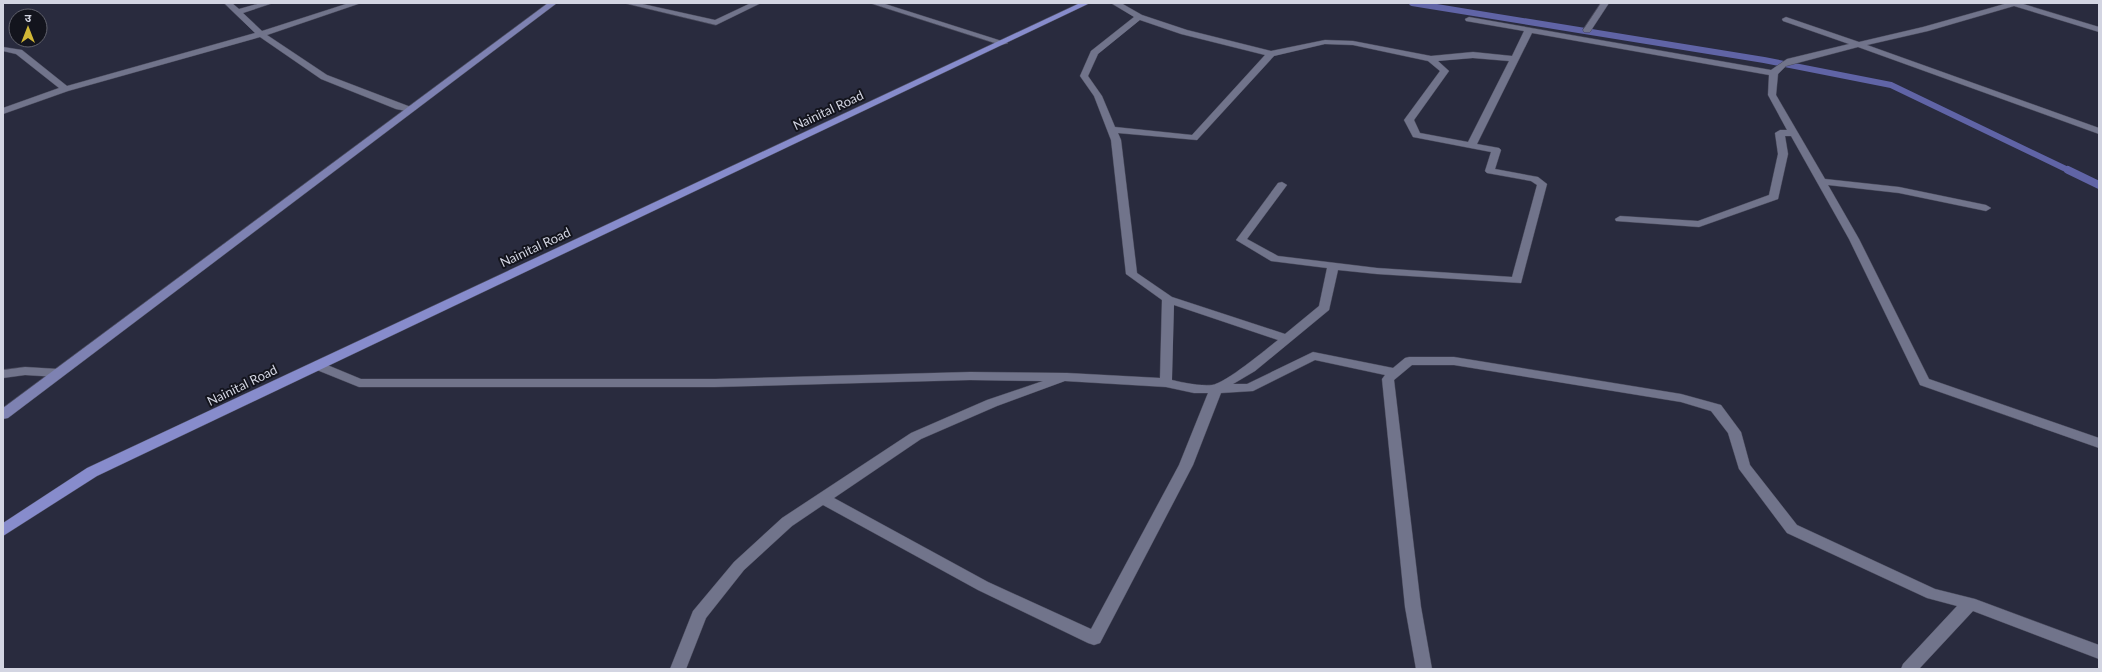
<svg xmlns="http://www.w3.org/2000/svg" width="2102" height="672" viewBox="0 0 2102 672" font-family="Lato,'Noto Sans Devanagari',sans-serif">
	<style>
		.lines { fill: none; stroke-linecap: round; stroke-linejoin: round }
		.stream-far1 { stroke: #6064a6; stroke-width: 6 }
		.stream { stroke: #6064a6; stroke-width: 8 }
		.minor-casing { stroke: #48495a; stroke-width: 1 }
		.major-casing { stroke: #48495a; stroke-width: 1 }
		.highway-casing { stroke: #48495a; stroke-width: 1 }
		.minor { fill: #71748b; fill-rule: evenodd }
		.major { fill: #7e82b2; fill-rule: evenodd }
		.highway { fill: #878ccc; fill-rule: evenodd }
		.labels { text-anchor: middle; stroke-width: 4; stroke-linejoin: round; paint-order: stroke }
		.street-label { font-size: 13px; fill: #d3d5e2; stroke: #13141d }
	</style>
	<rect width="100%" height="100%" fill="#292b3e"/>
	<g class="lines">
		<path class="stream-far1" d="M 1412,3 L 1764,60 L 1891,85 L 2070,171"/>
		<path class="stream" d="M 2068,170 L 2099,185"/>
		<g class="minor-casing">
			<g id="minor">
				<path d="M 224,3 L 232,3 L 239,9 L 261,3 L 273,3 L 243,13 L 262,31 L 349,3 L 361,3 L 267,35 L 327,75 L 416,109 L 411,112 L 396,109 L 321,79 L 260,37 L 68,91 L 3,114 L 3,108 L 59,88 L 16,54 L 3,51 L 3,47 L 22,50 L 67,86 L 255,33 Z"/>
				<path d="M 624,3 L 638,3 L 715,20 L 751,3 L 761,3 L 716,25 Z"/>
				<path d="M 870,3 L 882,3 L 1008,43 L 1001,45 Z"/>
				<path d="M 1111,3 L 1121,3 L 1142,15 L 1187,30 L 1271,51 L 1325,40 L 1353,41 L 1431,56 L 1473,52 L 1512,56 L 1524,31 L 1466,21 L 1465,19 L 1469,17 L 1771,70 L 1787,59 L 1849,44 L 1783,21 L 1782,19 L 1786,17 L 1859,42 L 1923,27 L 2008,3 L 2020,3 L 2099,27 L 2099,32 L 2014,6 L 1928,31 L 1867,45 L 2099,128 L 2099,134 L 1858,47 L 1786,66 L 1778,74 L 1776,95 L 1825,179 L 1899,187 L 1986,205 L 1991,208 L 1986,211 L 1899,193 L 1828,185 L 1859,239 L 1929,379 L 2099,438 L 2099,448 L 1920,385 L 1849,239 L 1791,136 L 1785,136 L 1788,154 L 1778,199 L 1699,227 L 1616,221 L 1615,219 L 1620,216 L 1698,221 L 1769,195 L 1778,154 L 1775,133 L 1780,130 L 1787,130 L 1768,95 L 1769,75 L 1532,33 L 1477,144 L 1499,148 L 1501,150 L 1495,169 L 1538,177 L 1547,184 L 1521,283 L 1377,274 L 1338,270 L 1329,310 L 1255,371 L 1233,384 L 1247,384 L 1313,352 L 1393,368 L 1405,358 L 1409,357 L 1454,357 L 1681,394 L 1721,405 L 1741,432 L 1750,465 L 1797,525 L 1935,589 L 1975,599 L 2099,645 L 2099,659 L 1973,611 L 1919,669 L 1901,669 L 1903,664 L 1957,606 L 1927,598 L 1787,533 L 1739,469 L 1728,433 L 1711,411 L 1681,402 L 1454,365 L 1412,365 L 1394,380 L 1421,607 L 1432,669 L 1416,669 L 1405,607 L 1382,379 L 1385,375 L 1315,360 L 1253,391 L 1221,393 L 1193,465 L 1100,643 L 1094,645 L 1088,643 L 978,590 L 823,505 L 792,526 L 744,570 L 706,618 L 686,669 L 670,669 L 693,611 L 734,562 L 782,518 L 911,433 L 987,400 L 1043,381 L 970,380 L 715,387 L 359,387 L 312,368 L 310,365 L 316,361 L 320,362 L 361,379 L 715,379 L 970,372 L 1067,373 L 1160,378 L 1162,300 L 1126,274 L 1111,140 L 1094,96 L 1080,76 L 1091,51 L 1134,17 ZM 1140,20 L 1181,34 L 1265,55 L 1192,135 L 1115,127 L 1102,96 L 1088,76 L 1098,54 ZM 1325,44 L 1353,45 L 1428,61 L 1440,71 L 1404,120 L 1413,137 L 1491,152 L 1485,171 L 1487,173 L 1531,181 L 1537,185 L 1512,277 L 1377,268 L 1278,256 L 1247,239 L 1287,185 L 1282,182 L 1278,183 L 1236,240 L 1271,261 L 1327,268 L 1319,306 L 1285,334 L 1172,297 L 1137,273 L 1121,140 L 1118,133 L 1197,140 L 1274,56 ZM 1473,58 L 1509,61 L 1468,142 L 1420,133 L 1414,120 L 1449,71 L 1438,61 ZM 1174,305 L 1278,340 C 1265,350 1226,383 1212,385 C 1198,386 1185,383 1172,380 ZM 1065,381 L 1166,387 L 1194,393 L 1208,393 L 1179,465 L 1091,629 L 988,582 L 834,498 L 921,439 L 997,406 Z"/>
				<path d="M 1601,3 L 1609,3 L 1590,32 L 1584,32 L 1583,30 Z"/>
				<path d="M 25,367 L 58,369 L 64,373 L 58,377 L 25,375 L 3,378 L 3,370 Z"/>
			</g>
		</g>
		<g class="major-casing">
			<path id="major" d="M 548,3 L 557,3 L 8,418 L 3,419 L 3,408 Z"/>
		</g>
		<g class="highway-casing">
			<path id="highway" d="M 1080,3 L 1090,3 L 97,476 L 3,536 L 3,523 L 87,468 Z"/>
		</g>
		<use href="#minor" class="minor"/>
		<use href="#major" class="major"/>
		<use href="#highway" class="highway"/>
	</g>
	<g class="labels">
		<g class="street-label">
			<text transform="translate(828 110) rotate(-25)" y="5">Nainital Road</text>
			<text transform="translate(535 247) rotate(-25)" y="5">Nainital Road</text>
			<text transform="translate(242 385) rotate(-26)" y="5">Nainital Road</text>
		</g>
	</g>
	<rect width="2102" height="672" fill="none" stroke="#d3d5e2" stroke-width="8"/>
	<g transform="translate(28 28)"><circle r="19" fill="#13141d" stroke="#60616c"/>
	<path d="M0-3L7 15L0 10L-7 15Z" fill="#d1b736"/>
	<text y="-6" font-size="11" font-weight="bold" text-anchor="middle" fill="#d3d5e2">उ</text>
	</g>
</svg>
